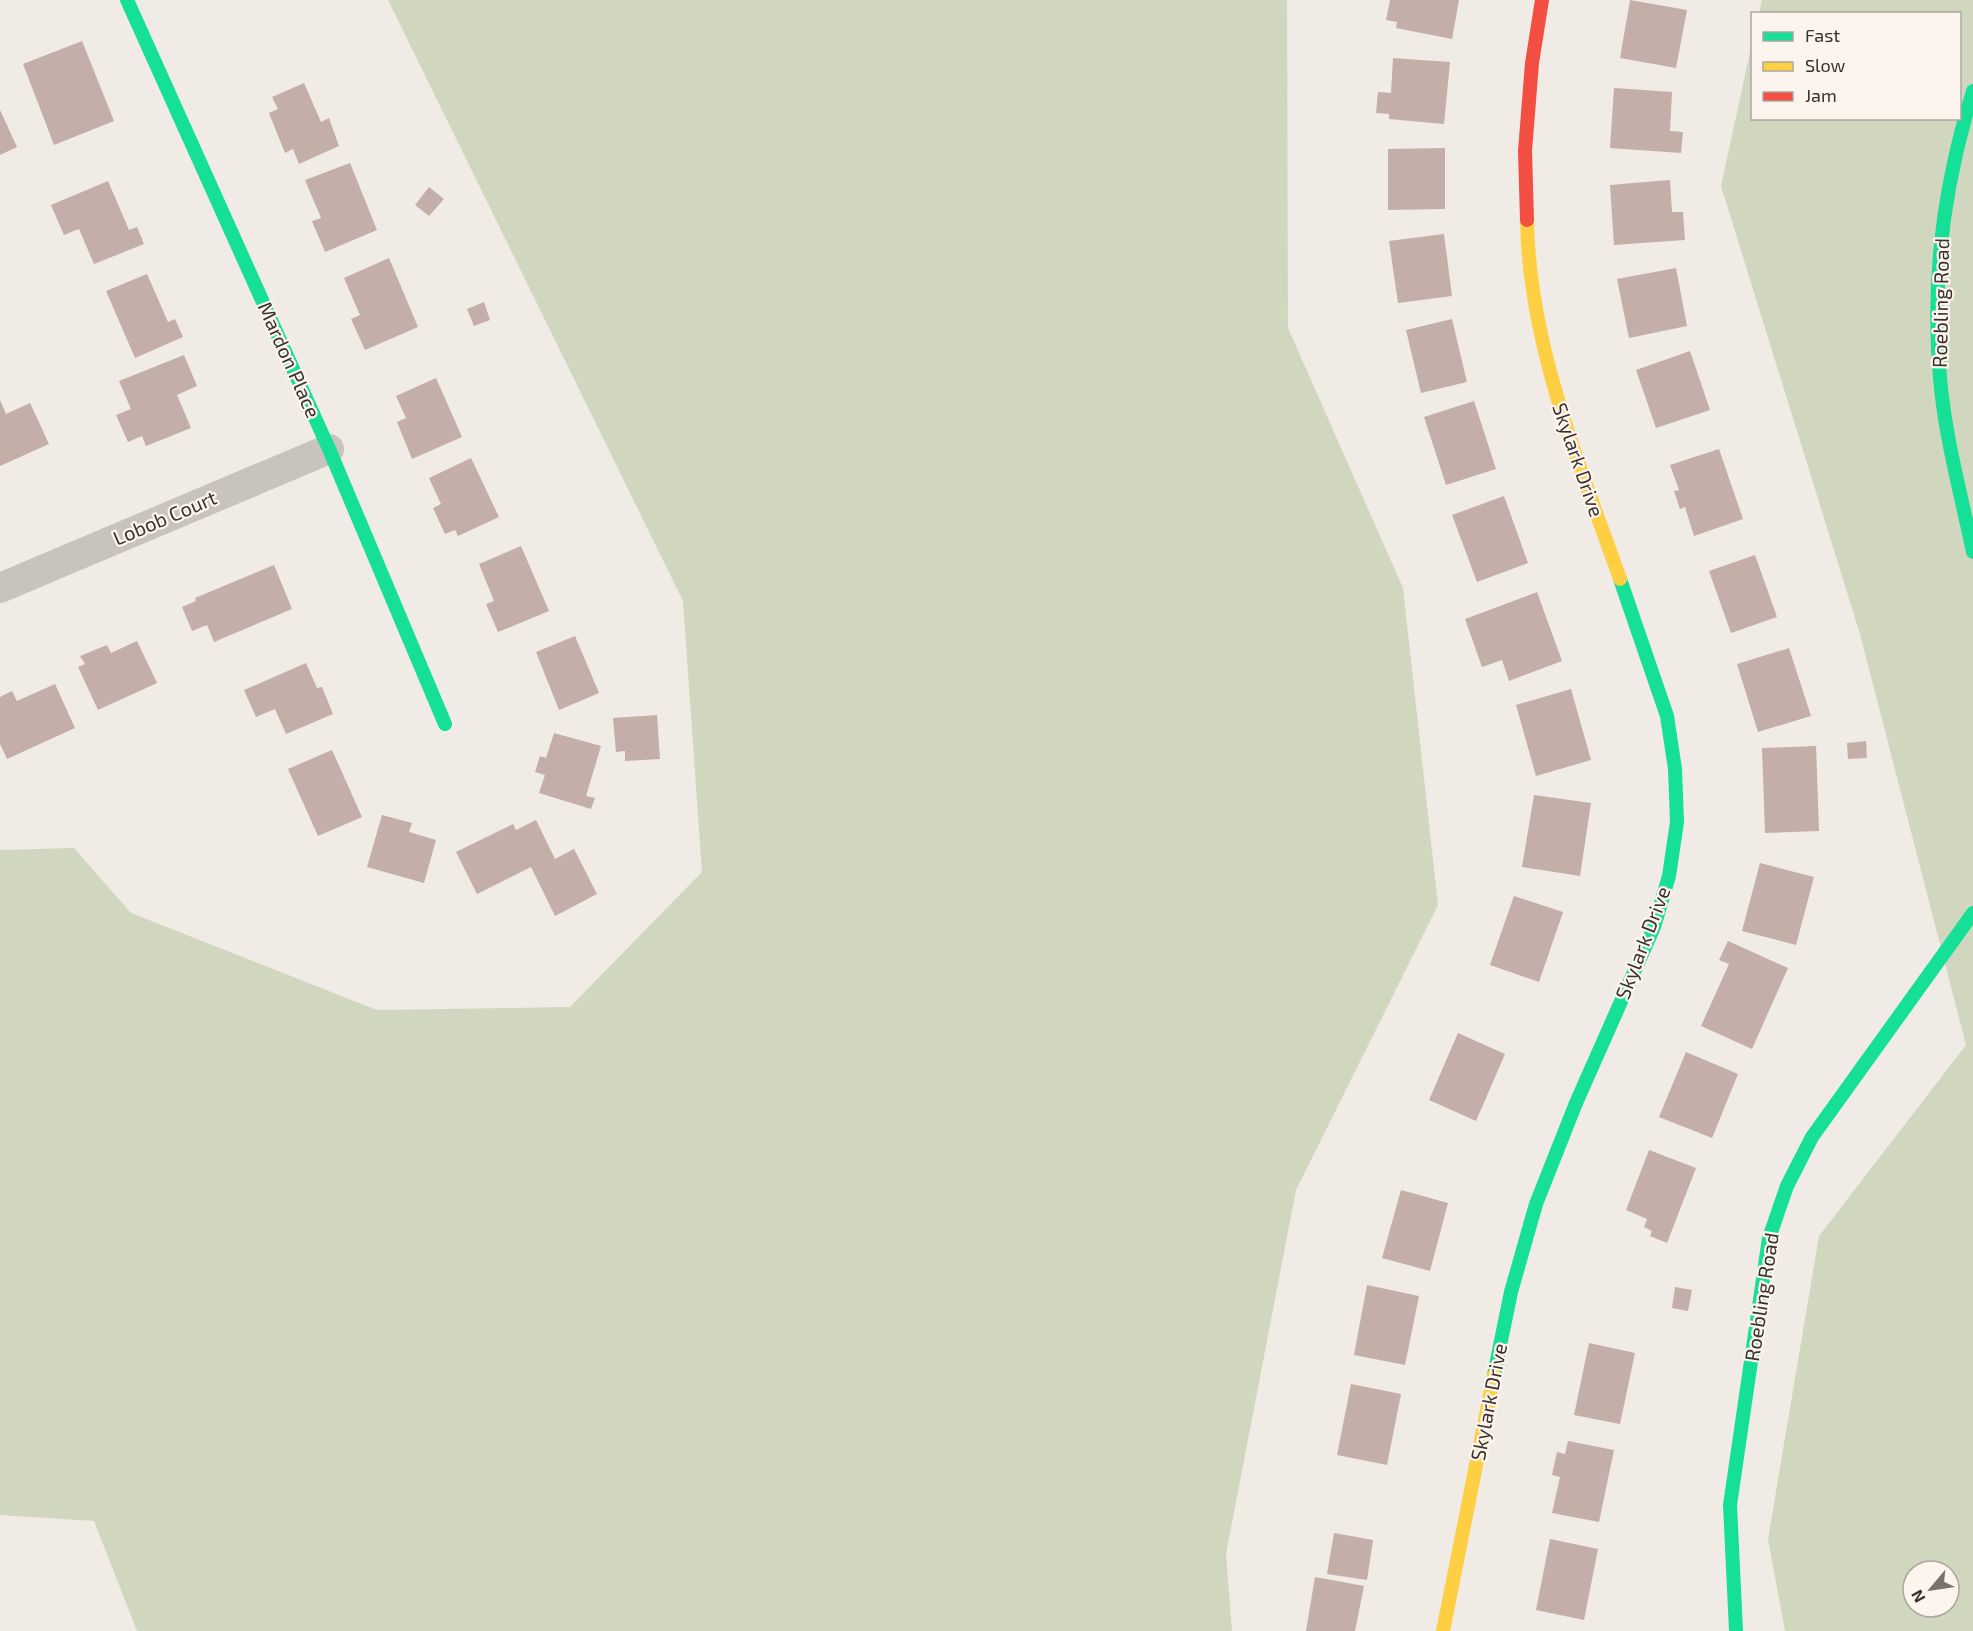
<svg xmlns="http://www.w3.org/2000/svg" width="1973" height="1631" viewBox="0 0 1973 1631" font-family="'Exo 2',sans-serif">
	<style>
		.green { fill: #d1d6bf; fill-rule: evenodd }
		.building { fill: #c3afa7 }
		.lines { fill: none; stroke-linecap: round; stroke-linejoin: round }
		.street { stroke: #c9c3be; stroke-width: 30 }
		.fast { stroke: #16e098; stroke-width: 14 }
		.slow { stroke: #ffcf43; stroke-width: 14 }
		.jam { stroke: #f24e42; stroke-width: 14 }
		.labels { text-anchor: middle; stroke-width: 4.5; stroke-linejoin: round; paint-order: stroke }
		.street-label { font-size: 20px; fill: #3b302b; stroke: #fbf5ee }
	</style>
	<rect width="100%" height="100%" fill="#f0ebe5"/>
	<g class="green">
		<path d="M 388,0 L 1287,0 L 1288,328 L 1403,588 L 1438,905 L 1296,1190 L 1226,1554 L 1232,1631 L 137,1631 L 94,1521 L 0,1515 L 0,850 L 74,848 L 131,913 L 377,1010 L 570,1007 L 702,872 L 683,601 Z"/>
		<path d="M 1762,0 L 1973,0 L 1973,1631 L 1785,1631 L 1768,1539 L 1819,1236 L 1966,1045 L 1860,634 L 1721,186 L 1752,43 L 1752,118 L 1960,118 L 1960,14 L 1759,13 ZM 1913,1571 L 1949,1571 L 1949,1607 L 1913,1607 Z"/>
	</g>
	<g class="building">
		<path d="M 1390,0 L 1459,0 L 1452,39 L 1396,28 L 1397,22 L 1386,20 Z"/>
		<path d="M 1630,0 L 1687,10 L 1676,68 L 1620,58 Z"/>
		<path d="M 82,41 L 114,121 L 54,145 L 23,64 Z"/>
		<path d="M 1393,58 L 1450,62 L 1444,124 L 1389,119 L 1389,114 L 1376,113 L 1378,92 L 1391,93 Z"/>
		<path d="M 304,83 L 321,122 L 329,118 L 339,146 L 299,164 L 293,149 L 285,153 L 269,113 L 278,109 L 272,97 Z"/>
		<path d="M 1614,88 L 1672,92 L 1670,131 L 1683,132 L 1681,153 L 1610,148 Z"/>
		<path d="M 0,110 L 17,147 L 0,155 Z"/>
		<path d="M 1445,148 L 1445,209 L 1388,210 L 1388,149 Z"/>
		<path d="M 350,163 L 377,230 L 325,252 L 312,221 L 321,218 L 305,180 Z"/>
		<path d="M 1670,180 L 1672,212 L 1683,212 L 1685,240 L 1614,245 L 1610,185 Z"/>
		<path d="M 108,181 L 129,230 L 137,227 L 144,244 L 94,264 L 79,229 L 64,235 L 51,205 Z"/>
		<path d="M 429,187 L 444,199 L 429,216 L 415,205 Z"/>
		<path d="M 1444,234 L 1452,296 L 1398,303 L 1389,241 Z"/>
		<path d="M 389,258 L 418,327 L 365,350 L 351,319 L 360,315 L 344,278 Z"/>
		<path d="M 1676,268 L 1687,326 L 1629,338 L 1617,279 Z"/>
		<path d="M 147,274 L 168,322 L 175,319 L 183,337 L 135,358 L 106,291 Z"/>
		<path d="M 484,302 L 490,320 L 474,326 L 467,309 Z"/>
		<path d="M 1452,319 L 1467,382 L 1421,393 L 1406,330 Z"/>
		<path d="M 1690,351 L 1710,410 L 1656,428 L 1636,370 Z"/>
		<path d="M 184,355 L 197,386 L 177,395 L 191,428 L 146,446 L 142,436 L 128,442 L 116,415 L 131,409 L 119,381 Z"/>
		<path d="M 436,378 L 462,437 L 412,459 L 397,422 L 406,418 L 396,396 Z"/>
		<path d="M 0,400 L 6,414 L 30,403 L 49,444 L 0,466 Z"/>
		<path d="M 1474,401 L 1496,469 L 1446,485 L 1424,417 Z"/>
		<path d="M 1719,449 L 1743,519 L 1694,536 L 1685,507 L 1680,509 L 1674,491 L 1679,490 L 1670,465 Z"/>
		<path d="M 471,458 L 499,517 L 458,536 L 455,530 L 445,534 L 433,508 L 441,504 L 429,478 Z"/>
		<path d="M 1504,496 L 1528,563 L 1477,582 L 1452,515 Z"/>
		<path d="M 521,546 L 549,611 L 498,632 L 486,604 L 494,601 L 479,564 Z"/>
		<path d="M 1755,555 L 1777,617 L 1731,633 L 1709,571 Z"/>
		<path d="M 274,565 L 292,609 L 214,642 L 207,625 L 192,631 L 182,607 L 196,601 L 195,598 Z"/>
		<path d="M 1537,592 L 1562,661 L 1509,681 L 1502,660 L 1482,667 L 1465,619 Z"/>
		<path d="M 575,636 L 599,693 L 559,710 L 536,652 Z"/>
		<path d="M 137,641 L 157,683 L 98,710 L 78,667 L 85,664 L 80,656 L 107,645 L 111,653 Z"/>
		<path d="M 1789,648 L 1811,716 L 1758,732 L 1737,664 Z"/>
		<path d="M 306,663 L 317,688 L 322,687 L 333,714 L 286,734 L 275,709 L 256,717 L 244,690 Z"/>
		<path d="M 55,684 L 75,728 L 7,759 L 0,744 L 0,697 L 12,691 L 17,701 Z"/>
		<path d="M 1571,689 L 1591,760 L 1536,776 L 1516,705 Z"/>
		<path d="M 657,715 L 660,759 L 625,761 L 625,751 L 616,752 L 613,718 Z"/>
		<path d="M 554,733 L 601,746 L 586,796 L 595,798 L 591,809 L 539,793 L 545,775 L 535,772 L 540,756 L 546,758 Z"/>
		<path d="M 1866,741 L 1867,758 L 1848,759 L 1847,743 Z"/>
		<path d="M 1816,746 L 1819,831 L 1765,833 L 1762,748 Z"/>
		<path d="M 332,750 L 362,817 L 318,836 L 288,769 Z"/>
		<path d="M 1534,795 L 1591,803 L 1580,876 L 1522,867 Z"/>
		<path d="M 382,815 L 412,823 L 409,832 L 436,840 L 424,883 L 367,867 Z"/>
		<path d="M 536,820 L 555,859 L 574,849 L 597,894 L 555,916 L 531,867 L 477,894 L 456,852 L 513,824 L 516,830 Z"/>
		<path d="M 1760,863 L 1814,877 L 1796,945 L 1742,931 Z"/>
		<path d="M 1514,896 L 1563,912 L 1539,982 L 1490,965 Z"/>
		<path d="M 1728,941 L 1788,968 L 1752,1049 L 1701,1026 L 1729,964 L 1719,960 Z"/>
		<path d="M 1458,1033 L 1505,1054 L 1476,1121 L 1429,1100 Z"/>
		<path d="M 1686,1052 L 1738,1074 L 1712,1138 L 1659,1117 Z"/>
		<path d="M 1649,1150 L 1696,1168 L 1667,1243 L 1650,1236 L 1652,1231 L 1644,1227 L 1647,1219 L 1626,1210 Z"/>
		<path d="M 1401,1190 L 1448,1203 L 1430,1271 L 1382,1258 Z"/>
		<path d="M 1367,1285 L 1419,1296 L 1405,1365 L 1354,1355 Z"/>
		<path d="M 1675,1287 L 1692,1290 L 1688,1311 L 1672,1308 Z"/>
		<path d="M 1589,1343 L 1635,1353 L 1620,1424 L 1574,1415 Z"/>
		<path d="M 1351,1384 L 1401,1394 L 1387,1465 L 1337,1455 Z"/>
		<path d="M 1568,1441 L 1614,1450 L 1599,1522 L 1552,1513 L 1560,1477 L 1552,1475 L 1557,1452 L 1565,1454 Z"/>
		<path d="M 1334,1533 L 1373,1540 L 1367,1580 L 1327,1574 Z"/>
		<path d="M 1550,1539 L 1598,1549 L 1584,1620 L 1536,1610 Z"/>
		<path d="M 1315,1577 L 1364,1586 L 1355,1631 L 1306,1631 Z"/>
	</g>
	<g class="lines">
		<path class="street" d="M 0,588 L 329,449"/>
		<g class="fast">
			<path d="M 127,0 L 329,449 L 445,724"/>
			<path d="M 1973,91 C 1944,184 1931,280 1940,378 C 1945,437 1961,494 1973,552"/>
			<path d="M 1494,1375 L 1511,1292 L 1536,1204 L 1576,1103 L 1654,927 L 1669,876 L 1677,822 L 1675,769 L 1667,716 L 1620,579"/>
			<path d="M 1736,1631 L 1730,1505 L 1769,1238 L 1787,1186 L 1812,1137 L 1973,913"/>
		</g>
		<g class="slow">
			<path d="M 1527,220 C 1529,345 1579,463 1620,579"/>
			<path d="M 1443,1631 L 1494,1375"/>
		</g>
		<path class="jam" d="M 1527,220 L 1525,151 L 1532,63 L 1542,0"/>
	</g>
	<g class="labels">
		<g class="street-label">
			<text transform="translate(1941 303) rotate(-89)" y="7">Roebling Road</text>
			<text transform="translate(289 360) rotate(66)" y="7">Mardon Place</text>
			<text transform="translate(1578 460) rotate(71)" y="7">Skylark Drive</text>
			<text transform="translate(165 518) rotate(-23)" y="7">Lobob Court</text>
			<text transform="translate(1643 943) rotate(-69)" y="7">Skylark Drive</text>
			<text transform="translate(1762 1297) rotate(-81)" y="7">Roebling Road</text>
			<text transform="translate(1489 1402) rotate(-79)" y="7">Skylark Drive</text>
		</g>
	</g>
	<rect x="1751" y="12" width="210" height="108" fill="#fbf5ee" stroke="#aea6a0" stroke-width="1.5"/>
	<rect x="1763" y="32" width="30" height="9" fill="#16e098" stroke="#aea6a0" stroke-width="1.5"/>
	<text x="1805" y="42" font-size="18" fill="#3b302b">Fast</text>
	<rect x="1763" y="62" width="30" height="9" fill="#ffcf43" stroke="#aea6a0" stroke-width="1.5"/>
	<text x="1805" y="72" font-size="18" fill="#3b302b">Slow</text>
	<rect x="1763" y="92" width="30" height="9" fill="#f24e42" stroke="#aea6a0" stroke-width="1.5"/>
	<text x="1805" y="102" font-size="18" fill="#3b302b">Jam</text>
	<g transform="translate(1931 1589) rotate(241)"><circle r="28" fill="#fbf5ee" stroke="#aea6a0" stroke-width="1.5"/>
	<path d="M0-4.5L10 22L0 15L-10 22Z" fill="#7a716c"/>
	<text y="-9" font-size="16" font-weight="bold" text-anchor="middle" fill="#3b302b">N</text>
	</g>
</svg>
